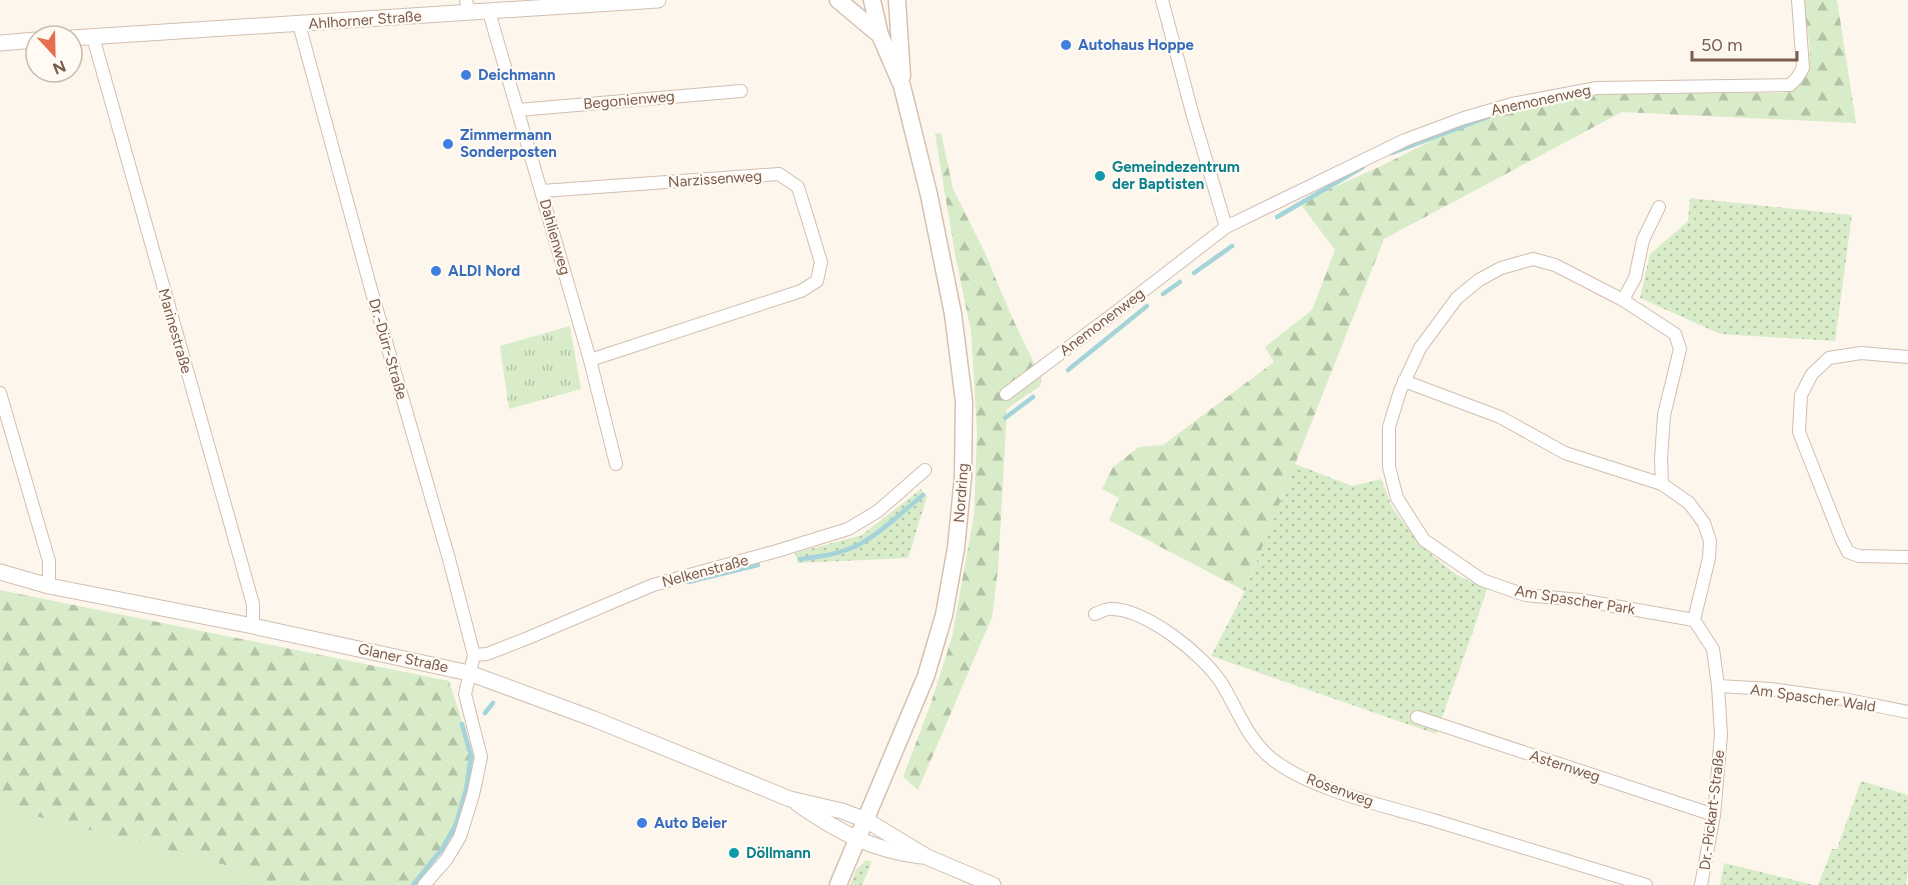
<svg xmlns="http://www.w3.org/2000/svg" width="1908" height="885" viewBox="0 0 1908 885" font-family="Figtree,sans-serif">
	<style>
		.grass { fill: url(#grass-dots) }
		.forest { fill: url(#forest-firs) }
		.park { fill: url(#park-tufts) }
		.pitch { fill: #d8ecc9 }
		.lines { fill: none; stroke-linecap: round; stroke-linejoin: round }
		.stream { stroke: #a5d3da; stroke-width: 4.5 }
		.minor-casing { stroke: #d1beb0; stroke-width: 14 }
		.tertiary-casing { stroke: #d1beb0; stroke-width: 17 }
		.secondary-casing { stroke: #d6c0b0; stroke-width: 19 }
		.minor { stroke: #fff; stroke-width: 12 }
		.tertiary { stroke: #fff; stroke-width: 15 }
		.secondary { stroke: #fff; stroke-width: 16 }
		.shop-dot { fill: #3f7fe0; stroke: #fffaf3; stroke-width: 2 }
		.culture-dot { fill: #0f9aa8; stroke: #fffaf3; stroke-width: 2 }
		.labels { text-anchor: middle; stroke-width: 4.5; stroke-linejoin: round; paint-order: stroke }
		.street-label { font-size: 15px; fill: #7a5c4d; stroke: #fffaf3 }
		.shop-label { font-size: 15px; font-weight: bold; fill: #366cbe; stroke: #fffaf3; text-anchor: start }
		.culture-label { font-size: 15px; font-weight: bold; fill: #0d838f; stroke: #fffaf3; text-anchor: start }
	</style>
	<defs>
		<pattern id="grass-dots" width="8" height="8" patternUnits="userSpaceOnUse" patternTransform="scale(1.5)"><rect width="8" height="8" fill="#d8ecc9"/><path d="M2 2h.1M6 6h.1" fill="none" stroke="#b4c2a5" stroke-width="1.8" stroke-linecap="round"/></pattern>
		<pattern id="forest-firs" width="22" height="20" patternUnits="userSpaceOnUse" patternTransform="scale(1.5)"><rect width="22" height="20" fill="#d8ecc9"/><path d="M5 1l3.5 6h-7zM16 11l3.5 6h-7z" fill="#b4c2a5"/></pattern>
		<pattern id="park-tufts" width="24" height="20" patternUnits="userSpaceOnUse" patternTransform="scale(1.5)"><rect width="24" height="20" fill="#d8ecc9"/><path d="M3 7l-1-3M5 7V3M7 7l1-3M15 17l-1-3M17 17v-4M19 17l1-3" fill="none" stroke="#b4c2a5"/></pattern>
	</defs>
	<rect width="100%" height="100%" fill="#fdf6ec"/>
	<g class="grass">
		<path d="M 1690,198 L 1852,215 L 1835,341 L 1720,334 L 1640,298 L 1650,254 L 1688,221 Z"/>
		<path d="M 1295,464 L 1352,486 L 1381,479 L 1392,507 L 1409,530 L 1434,557 L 1457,575 L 1487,589 L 1470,640 L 1436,734 L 1211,656 L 1245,591 Z"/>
		<path d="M 921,489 L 927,497 L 908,558 L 798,563 L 795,553 L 862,535 Z"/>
		<path d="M 1861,781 L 1908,795 L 1908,869 L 1906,885 L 1818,885 L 1832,849 L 1837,849 Z"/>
		<path d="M 866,860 L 872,862 L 862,885 L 850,885 L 856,870 Z"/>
		<path d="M 1724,863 L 1814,885 L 1720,885 Z"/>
	</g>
	<g class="forest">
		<path d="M 1802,0 L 1837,0 L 1856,123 L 1622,112 L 1384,239 L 1245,591 L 1109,520 L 1119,498 L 1102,489 L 1113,467 L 1139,447 L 1163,445 L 1274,362 L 1265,347 L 1312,310 L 1335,250 L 1302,206 L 1308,199 L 1381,166 L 1467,123 L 1534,107 L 1606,92 L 1784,93 C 1791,90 1799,87 1803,80 C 1817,61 1805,21 1802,0 Z"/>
		<path d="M 941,133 L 953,189 L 985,253 L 1011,315 L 1042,380 L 1040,386 L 1007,409 L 998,569 L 992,617 L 918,790 L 903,777 L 930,706 L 952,637 L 974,515 L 977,431 L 971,331 L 955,254 L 935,134 Z"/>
		<path d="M 0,590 L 449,681 L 474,757 L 469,793 L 456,831 L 417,885 L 249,885 L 240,869 L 0,807 Z"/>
	</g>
	<path class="park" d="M 570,326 L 581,389 L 509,409 L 500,346 Z"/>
	<path class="pitch" d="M 0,807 L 240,869 L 249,885 L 0,885 Z"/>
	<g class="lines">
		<g class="stream">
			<path d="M 1392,153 L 1488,117"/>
			<path d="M 1277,217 L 1363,167"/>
			<path d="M 1194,273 L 1232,246"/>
			<path d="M 1163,294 L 1180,282"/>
			<path d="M 1068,370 L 1147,306"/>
			<path d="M 1005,418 L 1033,397"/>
			<path d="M 800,559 C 817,557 835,555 851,548 C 874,540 903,511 923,495"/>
			<path d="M 688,582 L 758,565"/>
			<path d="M 485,713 L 493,703"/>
			<path d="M 413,885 L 442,849 L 456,824 L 466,790 L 471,756 L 462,724"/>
		</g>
		<g class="minor-casing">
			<g id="minor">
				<path d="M 466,0 L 469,13"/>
				<path d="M 1162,0 L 1193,116 L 1226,227"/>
				<path d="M 489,12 L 590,360 L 616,464"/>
				<path d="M 299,24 L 372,293 L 449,559 L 474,655 L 465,694 L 481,757 L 473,795 L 460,837 L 446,860 L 424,885"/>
				<path d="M 93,37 L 253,604 L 253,626"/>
				<path d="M 518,110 L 741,91"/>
				<path d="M 542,191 L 779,174 L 798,187 L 821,262 L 817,281 L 801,291 L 590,360"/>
				<path d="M 1623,300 L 1635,278 L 1643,240 L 1659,207"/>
				<path d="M 1908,357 L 1861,353 L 1829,358 L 1812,374 L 1801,395 L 1799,432 L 1841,538 L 1848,552 L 1859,556 L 1908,557"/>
				<path d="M 1404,381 L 1500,417 L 1565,453 L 1662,484 L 1689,503 L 1704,523 L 1710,541 L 1709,558 L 1694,620"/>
				<path d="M 0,393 L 49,561 L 49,586"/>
				<path d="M 1006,394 L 1116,312 L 1226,227 L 1405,140 L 1464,118 L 1512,104 L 1597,88 L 1790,85 L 1797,78 L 1803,68 L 1798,0"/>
				<path d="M 1662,484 L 1661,459 L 1664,415 L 1680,349 L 1675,334 L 1623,300 L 1555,265 L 1533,259 L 1501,268 L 1479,280 L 1457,298 L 1420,348 L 1400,391 L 1389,427 L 1389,467 L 1397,498 L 1424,540 L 1482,580 L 1525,595 L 1580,600 L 1694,620 L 1713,649 L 1718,686 L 1721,735 L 1714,815 L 1701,885"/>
				<path d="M 1095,614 C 1100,612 1107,608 1112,609 C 1147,610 1204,655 1222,684 C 1238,710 1247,739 1272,759 C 1311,790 1386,806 1433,820 C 1504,841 1575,863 1646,885"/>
				<path d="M 474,655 L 487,654 L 528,638 L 653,585 L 777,551 L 848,529 L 878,511 L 925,470"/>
				<path d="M 1718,686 L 1771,689 L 1843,699 L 1908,712"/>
				<path d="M 1417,717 L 1714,815"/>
			</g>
		</g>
		<g class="tertiary-casing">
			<g id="tertiary">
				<path d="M 72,38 L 658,0"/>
				<path d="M 0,43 L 36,40"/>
				<path d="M 0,572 L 49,586 L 253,626 L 469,673 L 594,719 L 790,799 L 842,811 L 866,820 L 927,857 L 993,885"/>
				<path d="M 798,804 C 839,832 871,850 921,856"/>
			</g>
		</g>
		<g class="secondary-casing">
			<g id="secondary">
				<path d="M 838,0 L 880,35"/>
				<path d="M 897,0 L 902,76"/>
				<path d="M 838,885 L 926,676 L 944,615 L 956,548 L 963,477 L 964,401 L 953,314 L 929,195 L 902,86 L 880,35 L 872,0"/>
			</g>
		</g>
		<use href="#minor" class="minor"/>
		<use href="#tertiary" class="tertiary"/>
		<use href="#secondary" class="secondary"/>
	</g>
	<g class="shop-dot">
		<circle cx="1066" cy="45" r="6"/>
		<circle cx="466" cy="75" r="6"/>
		<circle cx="448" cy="144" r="6"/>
		<circle cx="436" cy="271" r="6"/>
		<circle cx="642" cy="823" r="6"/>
	</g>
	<g class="culture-dot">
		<circle cx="1100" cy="176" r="6"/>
		<circle cx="734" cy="853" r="6"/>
	</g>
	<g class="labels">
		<g class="street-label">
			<text transform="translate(365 20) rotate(-4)" y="5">Ahlhorner Straße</text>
			<text transform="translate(629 100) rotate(-5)" y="5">Begonienweg</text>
			<text transform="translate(1541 100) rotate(-12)" y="5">Anemonenweg</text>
			<text transform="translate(715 179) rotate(-4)" y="5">Narzissenweg</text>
			<text transform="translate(555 237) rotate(74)" y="5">Dahlienweg</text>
			<text transform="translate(1102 322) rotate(-37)" y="5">Anemonenweg</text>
			<text transform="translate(175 331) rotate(74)" y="5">Marinestraße</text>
			<text transform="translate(388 349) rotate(74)" y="5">Dr.-Dürr-Straße</text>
			<text transform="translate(961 493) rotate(-86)" y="5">Nordring</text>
			<text transform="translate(705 571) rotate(-15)" y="5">Nelkenstraße</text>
			<text transform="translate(1575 600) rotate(9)" y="5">Am Spascher Park</text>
			<text transform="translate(403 658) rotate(12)" y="5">Glaner Straße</text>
			<text transform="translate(1813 698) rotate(8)" y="5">Am Spascher Wald</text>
			<text transform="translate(1565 766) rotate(18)" y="5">Asternweg</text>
			<text transform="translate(1340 790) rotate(20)" y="5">Rosenweg</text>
			<text transform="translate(1712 810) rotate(-83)" y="5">Dr.-Pickart-Straße</text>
		</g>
		<g class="shop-label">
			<text x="1078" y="50">Autohaus Hoppe</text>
			<text x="478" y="80">Deichmann</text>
			<text x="460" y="140">Zimmermann<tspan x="460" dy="17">Sonderposten</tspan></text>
			<text x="448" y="276">ALDI Nord</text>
			<text x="654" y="828">Auto Beier</text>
		</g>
		<g class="culture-label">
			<text x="1112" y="172">Gemeindezentrum<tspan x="1112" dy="17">der Baptisten</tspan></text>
			<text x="746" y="858">Döllmann</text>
		</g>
	</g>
	<g transform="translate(54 54) rotate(158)"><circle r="28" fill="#fffaf3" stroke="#cabbb1" stroke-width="1.5"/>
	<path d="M0-4.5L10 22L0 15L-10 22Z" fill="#e76f51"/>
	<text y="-9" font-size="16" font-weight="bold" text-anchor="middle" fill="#7a5c4d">N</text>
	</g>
	<path d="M1692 51v9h105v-9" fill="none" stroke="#7a5c4d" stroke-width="3"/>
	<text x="1701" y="51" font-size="18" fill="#7a5c4d" stroke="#fffaf3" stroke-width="4.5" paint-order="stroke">50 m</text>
</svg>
